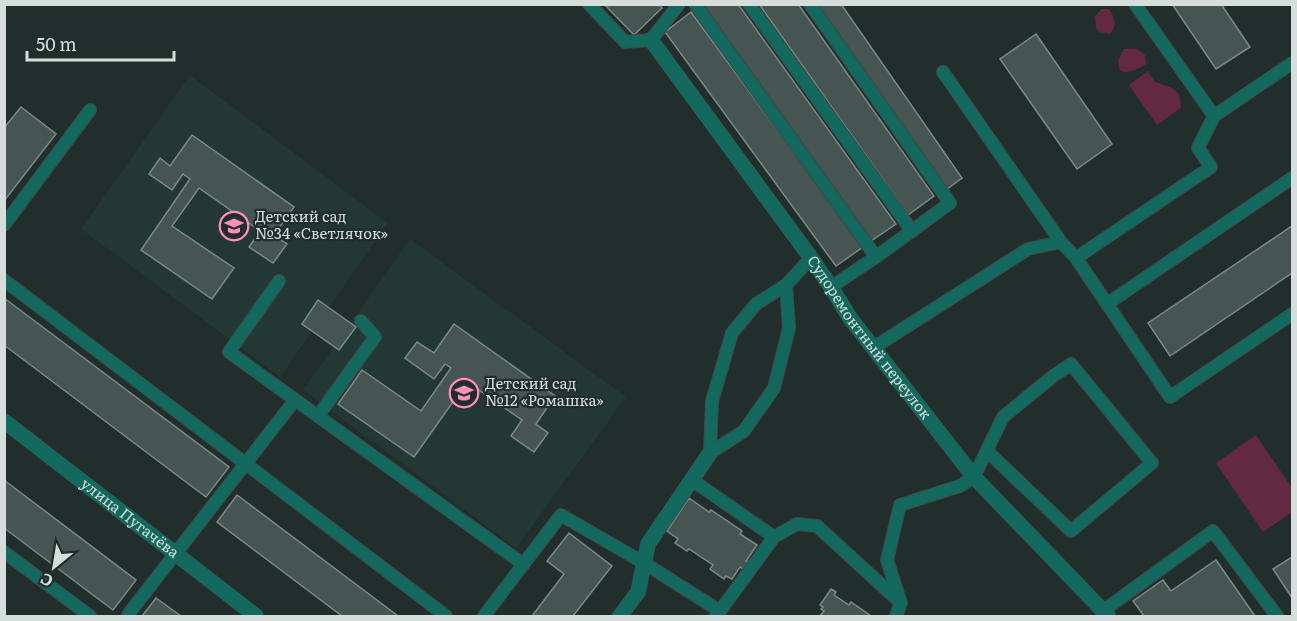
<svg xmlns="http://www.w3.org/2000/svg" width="1297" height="621" viewBox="0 0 1297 621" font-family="Literata,serif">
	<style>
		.built { fill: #233834 }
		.green { fill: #632941 }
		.building { fill: #475552; stroke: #7b8a87; stroke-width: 1.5 }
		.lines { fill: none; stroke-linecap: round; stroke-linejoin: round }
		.service-casing { stroke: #3e4a47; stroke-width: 14 }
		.minor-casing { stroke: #3e4a47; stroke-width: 16 }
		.service { stroke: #13695d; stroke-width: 12 }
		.minor { stroke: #13695d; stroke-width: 15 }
		.labels { text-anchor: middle; stroke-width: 4.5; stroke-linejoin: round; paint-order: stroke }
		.poi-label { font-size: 15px; fill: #d6dedc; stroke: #212e2b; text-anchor: start }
		.street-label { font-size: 15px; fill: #d6dedc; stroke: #212e2b }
	</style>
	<rect width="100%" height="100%" fill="#212e2b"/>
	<g class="built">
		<path d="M 190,75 L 388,223 L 280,377 L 81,229 Z"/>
		<path d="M 410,239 L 626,397 L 516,548 L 303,390 Z"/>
	</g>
	<g class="green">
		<path d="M 1102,9 L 1109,9 C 1115,18 1117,25 1110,34 L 1099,32 L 1096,28 L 1095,16 Z"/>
		<path d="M 1124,49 L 1137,49 L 1145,55 L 1146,64 C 1138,69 1129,74 1120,71 L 1118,61 Z"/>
		<path d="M 1148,71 L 1155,82 L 1172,88 L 1179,94 L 1181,108 L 1157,125 L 1129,85 Z"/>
		<path d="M 1256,435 L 1292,488 L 1292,512 L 1263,532 L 1216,463 Z"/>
	</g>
	<g class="building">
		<path d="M 604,4 L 659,4 L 662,8 L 634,35 Z"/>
		<path d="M 701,4 L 738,4 L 896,224 L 871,241 Z"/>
		<path d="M 759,4 L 798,4 L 934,196 L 908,215 Z"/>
		<path d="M 817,4 L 841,4 L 962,178 L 946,190 Z"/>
		<path d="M 1172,4 L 1221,4 L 1250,47 L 1216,69 Z"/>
		<path d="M 691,12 L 863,247 L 836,266 L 665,32 Z"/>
		<path d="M 1036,34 L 1112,144 L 1077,169 L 1000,59 Z"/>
		<path d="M 21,107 L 56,134 L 4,201 L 4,128 Z"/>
		<path d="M 192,135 L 294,207 L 274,235 L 287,244 L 273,263 L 249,247 L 260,231 L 199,188 L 172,226 L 234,268 L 212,299 L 141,250 L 190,179 L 183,174 L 172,190 L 149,174 L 160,158 L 170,166 Z"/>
		<path d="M 1292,226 L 1292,273 L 1170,356 L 1148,323 Z"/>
		<path d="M 4,298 L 229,467 L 206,497 L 4,345 Z"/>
		<path d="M 318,300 L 356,327 L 339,350 L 302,324 Z"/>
		<path d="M 454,324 L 555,396 L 536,424 L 548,433 L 534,452 L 511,436 L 522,420 L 467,382 L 414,457 L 338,404 L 362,370 L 421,411 L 451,368 L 445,364 L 434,379 L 405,358 L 417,342 L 434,353 Z"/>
		<path d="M 4,480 L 136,580 L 113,610 L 4,528 Z"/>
		<path d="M 237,495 L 398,616 L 342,616 L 217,522 Z"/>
		<path d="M 689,498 L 709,512 L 711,510 L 742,531 L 740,534 L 757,545 L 746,561 L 748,562 L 743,569 L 740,567 L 732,579 L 726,576 L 724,579 L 710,569 L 713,565 L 689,549 L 687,551 L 675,543 L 678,539 L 667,531 Z"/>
		<path d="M 569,533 L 612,566 L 573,616 L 532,616 L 564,574 L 547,561 Z"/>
		<path d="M 1292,557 L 1292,598 L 1273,569 Z"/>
		<path d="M 1216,560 L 1255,616 L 1144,616 L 1133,601 L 1163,580 L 1171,591 Z"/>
		<path d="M 831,589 L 836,592 L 834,595 L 849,605 L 851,602 L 871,616 L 820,616 L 824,611 L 821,609 L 823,607 L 820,605 Z"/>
		<path d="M 156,598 L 181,616 L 142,616 Z"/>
	</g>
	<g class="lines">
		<g class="service-casing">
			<g id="service">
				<path d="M 589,4 L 625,42 L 651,40 L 679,4"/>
				<path d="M 695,4 L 876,257"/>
				<path d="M 749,4 L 912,231"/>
				<path d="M 810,4 L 950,203 L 876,257 L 831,287"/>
				<path d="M 1135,4 L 1214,116"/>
				<path d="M 943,72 L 1061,242 L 1076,258 L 1170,397 L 1292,314"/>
				<path d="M 4,225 L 90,110"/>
				<path d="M 1076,258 L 1211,167 L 1198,148 L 1214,116 L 1292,63"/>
				<path d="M 4,280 L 446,616"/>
				<path d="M 279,281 L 229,352 L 523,564"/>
				<path d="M 1107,304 L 1292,178"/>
				<path d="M 873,348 L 1028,249 L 1061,242"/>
				<path d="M 318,416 L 375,337 L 361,321"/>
				<path d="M 710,453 L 712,401 L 732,333 L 756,304 L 786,285 L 811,258"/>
				<path d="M 710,453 L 744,431 L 774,388 L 789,328 L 786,285"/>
				<path d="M 692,480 L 774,537 L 720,611"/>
				<path d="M 774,537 L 797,524 L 817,526 L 900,602"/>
				<path d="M 4,552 L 90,616"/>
				<path d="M 1103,611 L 1213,531 L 1277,616"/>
				<path d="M 128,616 L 130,612 L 295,400"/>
				<path d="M 484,616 L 561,515 L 644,563 L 720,611 L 716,616"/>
				<path d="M 896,616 L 901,603 L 887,560 L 900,505 L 960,486 L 974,477 L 1003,417 L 1052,377 L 1071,364 L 1152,463 L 1071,531 L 987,451"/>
			</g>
		</g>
		<g class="minor-casing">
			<g id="minor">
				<path id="s1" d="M 651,40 L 811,258 L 831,287 L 850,318 L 974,477 L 1108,616"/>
				<path id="s2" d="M 4,421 L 256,616"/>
				<path d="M 620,616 L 638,592 L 648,544 L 710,453"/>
			</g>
		</g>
		<use href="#service" class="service"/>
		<use href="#minor" class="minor"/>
	</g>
	<defs>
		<g id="school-ring" transform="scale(1.5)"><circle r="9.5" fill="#212e2b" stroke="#ff8eba" stroke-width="1.5"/><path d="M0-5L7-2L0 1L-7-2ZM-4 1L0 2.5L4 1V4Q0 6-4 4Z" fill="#ff8eba"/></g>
	</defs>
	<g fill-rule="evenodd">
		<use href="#school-ring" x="234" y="226"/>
		<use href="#school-ring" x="464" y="393"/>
	</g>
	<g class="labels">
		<g class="poi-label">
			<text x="255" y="222">Детский сад<tspan x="255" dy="17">№34 «Светлячок»</tspan></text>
			<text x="485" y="389">Детский сад<tspan x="485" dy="17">№12 «Ромашка»</tspan></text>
		</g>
		<g class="street-label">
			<text dy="5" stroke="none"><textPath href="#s1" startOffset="369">Судоремонтный переулок</textPath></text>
			<text dy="5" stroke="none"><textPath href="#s2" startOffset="159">улица Пугачёва</textPath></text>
		</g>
	</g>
	<rect width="1297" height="621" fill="none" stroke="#d6dedc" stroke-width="12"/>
	<g transform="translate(54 567) rotate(210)" stroke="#212e2b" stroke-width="4.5" paint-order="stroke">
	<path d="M0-4.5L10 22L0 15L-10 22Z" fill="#d6dedc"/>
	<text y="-9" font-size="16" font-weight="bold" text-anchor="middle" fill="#d6dedc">С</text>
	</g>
	<path d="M27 51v9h147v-9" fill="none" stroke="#d6dedc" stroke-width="3"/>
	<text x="36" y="51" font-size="18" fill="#d6dedc" stroke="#212e2b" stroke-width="4.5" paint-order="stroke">50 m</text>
</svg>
